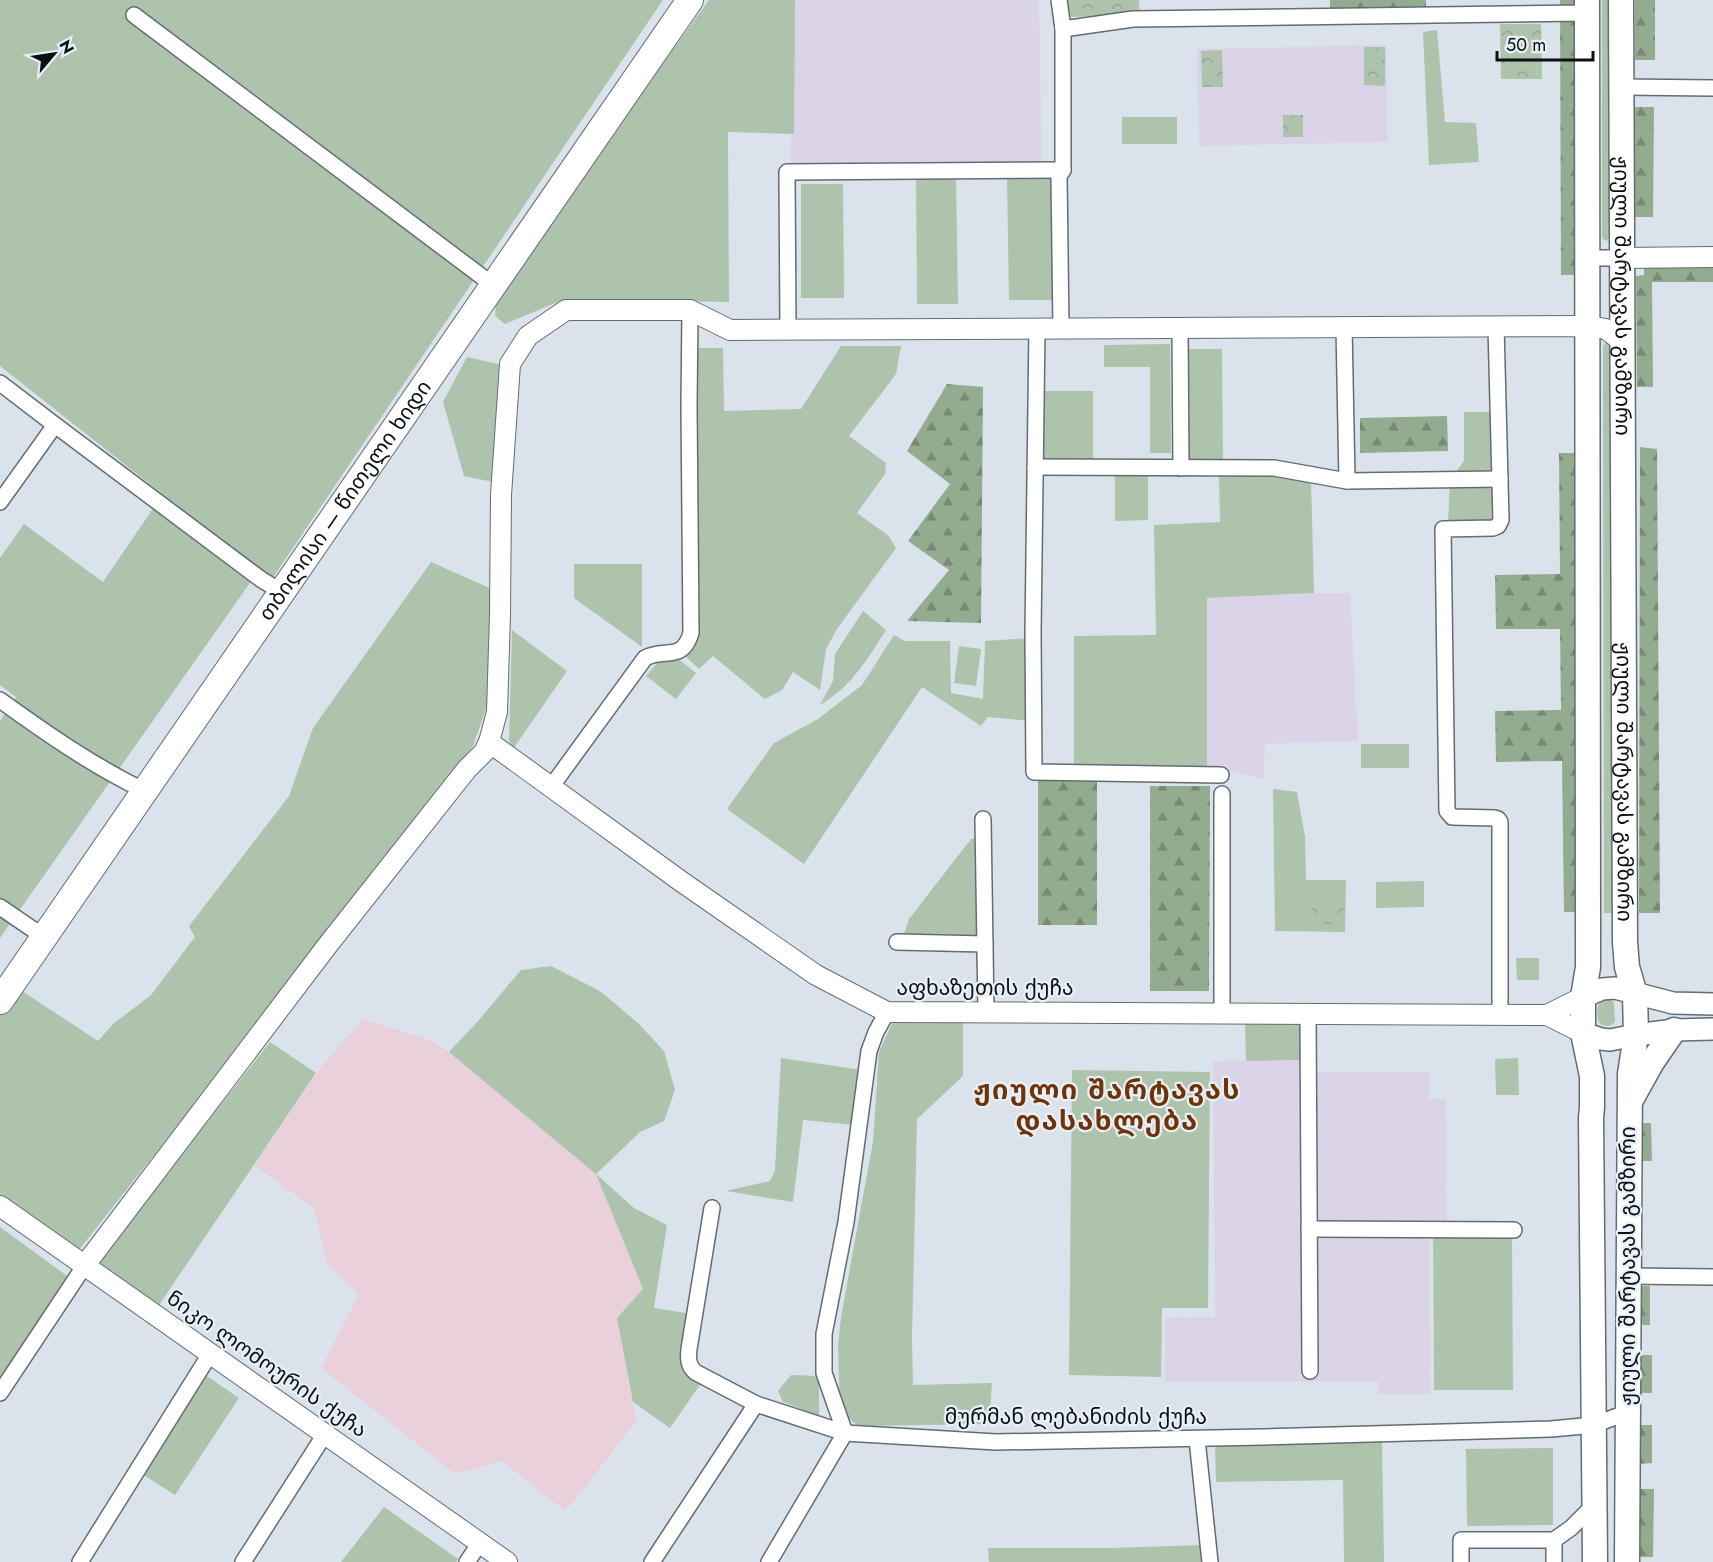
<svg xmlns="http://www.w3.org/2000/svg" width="1713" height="1562" viewBox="0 0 1713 1562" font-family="Jost,'Noto Sans Georgian',sans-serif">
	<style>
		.education { fill: #dbd4e9 }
		.medical { fill: #e9d0da }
		.green { fill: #aec3ab }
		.forest { fill: url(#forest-firs) }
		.park { fill: url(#park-crowns) }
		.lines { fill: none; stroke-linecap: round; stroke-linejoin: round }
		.minor-casing { stroke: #646c73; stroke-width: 18 }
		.tertiary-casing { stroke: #646c73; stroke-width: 22 }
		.secondary-casing { stroke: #646c73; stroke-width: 24 }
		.primary-casing { stroke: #646c73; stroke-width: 27 }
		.trunk-casing { stroke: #646c73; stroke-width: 28 }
		.minor { stroke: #fff; stroke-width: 15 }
		.tertiary { stroke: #fff; stroke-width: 20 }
		.secondary { stroke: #fff; stroke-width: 21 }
		.primary { stroke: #fff; stroke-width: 24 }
		.trunk { stroke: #fff; stroke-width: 26 }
		.labels { text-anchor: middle; stroke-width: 4.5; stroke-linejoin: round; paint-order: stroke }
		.street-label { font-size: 21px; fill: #0c0f11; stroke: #e7f0f8 }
		.district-label { font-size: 27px; font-weight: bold; letter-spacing: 1.5px; fill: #6f3307; stroke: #e7f0f8 }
	</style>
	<defs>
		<pattern id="forest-firs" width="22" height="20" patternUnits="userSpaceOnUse" patternTransform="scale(1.5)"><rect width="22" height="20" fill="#93ac90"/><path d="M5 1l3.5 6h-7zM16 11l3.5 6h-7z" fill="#768a74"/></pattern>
		<pattern id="park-crowns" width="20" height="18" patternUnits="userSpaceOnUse" patternTransform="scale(1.5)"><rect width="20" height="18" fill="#aec3ab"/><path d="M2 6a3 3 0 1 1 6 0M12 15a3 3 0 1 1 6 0" fill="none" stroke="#94a692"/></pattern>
	</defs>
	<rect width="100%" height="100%" fill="#dae3eb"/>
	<g class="education">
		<path d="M 794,0 L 1039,0 L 1042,166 L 790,166 L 791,135 L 793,134 Z"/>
		<path d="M 1386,45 L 1388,142 L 1199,146 L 1197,49 Z"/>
		<path d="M 1314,593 L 1350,593 L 1358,741 L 1265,744 L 1264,779 L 1225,770 L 1207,770 L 1207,598 Z"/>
		<path d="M 1301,1060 L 1302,1232 L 1429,1232 L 1431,1394 L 1378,1394 L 1378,1381 L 1165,1382 L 1165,1318 L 1215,1317 L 1213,1061 Z"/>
		<path d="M 1313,1072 L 1429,1072 L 1429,1099 L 1446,1099 L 1447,1221 L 1314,1222 Z"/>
	</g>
	<path class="medical" d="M 363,1019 L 429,1040 L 449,1052 L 596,1173 L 643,1289 L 617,1318 L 636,1421 L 576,1499 L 565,1511 L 502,1461 L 455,1474 L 321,1368 L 359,1293 L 327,1263 L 314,1208 L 254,1165 L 322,1066 Z"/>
	<g class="green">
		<path d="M 0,0 L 663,0 L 274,576 L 270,579 L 0,366 Z"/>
		<path d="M 709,0 L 795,0 L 794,134 L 728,132 L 729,302 L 622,300 L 560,301 L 505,324 L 495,316 L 497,292 Z"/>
		<path d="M 1602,0 L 1610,0 L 1611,236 L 1607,241 L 1603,239 L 1602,236 Z"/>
		<path d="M 1437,30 L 1445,122 L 1476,123 L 1479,162 L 1429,165 L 1423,32 Z"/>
		<rect x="1122" y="117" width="55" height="27"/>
		<path d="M 916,175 L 956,175 L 958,304 L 917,304 Z"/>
		<path d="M 1055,178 L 1057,300 L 1009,300 L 1007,179 Z"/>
		<path d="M 801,184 L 843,184 L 844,298 L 801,298 Z"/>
		<path d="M 1606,342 L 1611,344 L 1613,913 L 1604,913 L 1603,346 Z"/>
		<path d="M 1170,344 L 1171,453 L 1150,453 L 1150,367 L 1104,367 L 1104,345 Z"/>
		<path d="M 841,346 L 901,346 L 896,374 L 849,436 L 886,463 L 885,474 L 857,513 L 889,536 L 896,548 L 837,629 L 826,649 L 820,690 L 793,672 L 782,690 L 765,699 L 713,656 L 699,669 L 684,655 L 695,348 L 723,348 L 724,411 L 801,409 Z"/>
		<path d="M 1184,349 L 1222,349 L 1223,459 L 1185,459 Z"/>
		<path d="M 467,357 L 507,366 L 498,483 L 464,476 L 443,402 Z"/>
		<path d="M 1041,391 L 1093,391 L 1093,459 L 1040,458 Z"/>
		<path d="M 1464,412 L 1495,412 L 1498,515 L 1491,522 L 1448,523 L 1450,480 L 1464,461 Z"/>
		<path d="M 1148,471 L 1148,520 L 1115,521 L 1115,472 Z"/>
		<path d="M 1276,472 L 1311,479 L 1314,593 L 1207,598 L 1207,770 L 1074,769 L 1074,636 L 1156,635 L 1154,525 L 1220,522 L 1219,473 Z"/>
		<path d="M 154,507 L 252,580 L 0,938 L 0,721 L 16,697 L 0,685 L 0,558 L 24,524 L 103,582 Z"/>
		<path d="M 431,562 L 494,590 L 488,703 L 473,746 L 285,990 L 78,1251 L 0,1195 L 0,1010 L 16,987 L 98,1041 L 113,1024 L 151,995 L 195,937 L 189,926 L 289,796 L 313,728 Z"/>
		<path d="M 574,564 L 642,564 L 642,647 L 574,598 Z"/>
		<path d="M 863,611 L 886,630 C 867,660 851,687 820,705 L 833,681 L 835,654 Z"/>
		<path d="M 512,630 L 567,671 L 513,749 L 509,741 Z"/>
		<path d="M 894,635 L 905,641 L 950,641 L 951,693 L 983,699 L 985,641 L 1029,638 L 1030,721 L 988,717 L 981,726 L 922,687 L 804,864 L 727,809 L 774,743 L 818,719 L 862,685 Z"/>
		<path d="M 959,646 L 981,649 L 976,686 L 954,683 Z"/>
		<path d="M 677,658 L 696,673 L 676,699 L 646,676 L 661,659 Z"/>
		<rect x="1361" y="744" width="48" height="24"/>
		<path d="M 1273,789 L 1297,792 L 1305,837 L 1306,880 L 1346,880 L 1345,932 L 1275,931 Z"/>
		<path d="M 980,838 L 981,939 L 902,939 L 909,919 L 971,839 Z"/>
		<path d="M 1424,881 L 1424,907 L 1376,908 L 1376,882 Z"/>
		<path d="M 1516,958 L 1539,958 L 1539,980 L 1517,980 Z"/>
		<path d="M 551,966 L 600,991 L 638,1023 L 664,1051 L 675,1090 L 664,1121 L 640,1132 L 596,1174 L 634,1208 L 667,1225 L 654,1308 L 692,1314 L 682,1355 L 704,1379 L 670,1428 L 633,1402 L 617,1318 L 643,1289 L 596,1174 L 449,1052 L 479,1020 L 521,970 Z"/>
		<path d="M 1605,999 L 1613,1001 L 1614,1005 L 1615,1022 C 1610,1027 1606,1027 1600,1024 C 1596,1016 1595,1002 1605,999 Z"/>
		<path d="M 894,1019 L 963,1019 L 963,1076 L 917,1119 L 912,1338 L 913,1385 L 992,1383 L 989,1424 L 858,1426 L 840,1410 L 838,1346 L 841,1317 L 873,1142 L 879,1052 Z"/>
		<path d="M 1245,1022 L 1301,1022 L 1301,1060 L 1246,1061 Z"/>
		<path d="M 270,1042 L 316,1073 L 159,1305 L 96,1263 Z"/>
		<path d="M 781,1058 L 862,1070 L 855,1125 L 803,1120 L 793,1202 L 726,1191 L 770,1181 L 775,1170 Z"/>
		<path d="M 1518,1058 L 1519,1095 L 1496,1095 L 1495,1059 Z"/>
		<path d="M 1072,1070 L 1210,1072 L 1208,1308 L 1162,1308 L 1161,1377 L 1069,1375 Z"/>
		<path d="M 0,1227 L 70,1278 L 0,1380 Z"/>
		<path d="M 1433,1232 L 1512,1232 L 1513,1390 L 1434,1390 Z"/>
		<path d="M 204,1374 L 239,1398 L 175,1495 L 139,1472 Z"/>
		<path d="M 791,1375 L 819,1376 L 819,1416 L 783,1402 L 778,1391 Z"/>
		<path d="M 1382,1440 L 1384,1562 L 1344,1562 L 1343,1480 L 1216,1482 L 1215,1443 Z"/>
		<path d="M 1553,1448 L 1553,1525 L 1467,1526 L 1466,1449 Z"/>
		<path d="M 384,1507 L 458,1559 L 456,1562 L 341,1562 Z"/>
		<path d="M 1202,1545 L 1203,1562 L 989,1562 L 988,1548 L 1111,1548 Z"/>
	</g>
	<g class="forest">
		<path d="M 1330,0 L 1426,0 L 1426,11 L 1330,13 Z"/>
		<path d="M 1560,0 L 1576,0 L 1577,275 L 1561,275 Z"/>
		<rect x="1635" y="0" width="20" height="60"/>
		<path d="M 1635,107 L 1654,107 L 1653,217 L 1634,217 Z"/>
		<path d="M 1644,264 L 1713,264 L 1713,282 L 1652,282 L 1653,387 L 1637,387 L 1636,276 L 1644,275 Z"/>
		<path d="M 947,384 L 983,387 L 981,623 L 907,621 L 949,570 L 908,541 L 950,484 L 907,451 Z"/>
		<path d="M 1447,416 L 1448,451 L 1360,453 L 1360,418 Z"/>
		<path d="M 1640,447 L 1657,449 L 1660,913 L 1639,913 Z"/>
		<path d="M 1559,453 L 1574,453 L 1580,912 L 1564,912 L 1562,761 L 1496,762 L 1495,711 L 1561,710 L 1560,629 L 1496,629 L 1495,575 L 1560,574 Z"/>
		<rect x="1038" y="781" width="59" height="144"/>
		<path d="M 1150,786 L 1210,786 L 1209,991 L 1150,991 Z"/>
		<path d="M 1637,1123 L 1651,1123 L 1652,1161 L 1638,1161 Z"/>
		<path d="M 1636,1286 L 1650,1286 L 1650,1325 L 1637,1325 Z"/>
		<rect x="1638" y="1355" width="14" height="38"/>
		<path d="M 1638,1425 L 1652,1425 L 1652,1463 L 1638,1464 Z"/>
		<path d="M 1636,1489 L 1654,1489 L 1653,1557 L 1636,1557 Z"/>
	</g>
	<g class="park">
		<path d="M 1058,0 L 1139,0 L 1140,16 L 1059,17 Z"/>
		<path d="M 1500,24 L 1541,24 L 1542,79 L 1501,79 Z"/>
		<path d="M 1364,47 L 1385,47 L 1385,86 L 1364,85 Z"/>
		<path d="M 1222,50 L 1223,87 L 1202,87 L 1201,51 Z"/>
		<rect x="1283" y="115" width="20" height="22"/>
		<path d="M 1312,902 L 1345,903 L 1344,925 L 1312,924 Z"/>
	</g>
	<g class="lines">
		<g class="minor-casing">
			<g id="minor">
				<path d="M 1059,0 L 1063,29 L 1063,170 L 1059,176 L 1061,328"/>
				<path d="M 134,15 L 493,285"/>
				<path d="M 1063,29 L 1133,19 L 1587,13"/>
				<path d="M 1622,87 L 1713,88"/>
				<path d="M 1588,258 L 1622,258"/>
				<path d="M 1496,326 L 1501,520 L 1498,526 L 1493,528 L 1443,529 L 1447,811 L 1452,817 L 1495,818 L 1498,819 L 1500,822 L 1500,1015"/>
				<path d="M 1344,327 L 1347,481"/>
				<path d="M 1037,328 L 1033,632 L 1034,772 L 1221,775"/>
				<path d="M 1180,328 L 1181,468"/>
				<path d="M 788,329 L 787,172 L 1063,170"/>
				<path d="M 0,383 L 55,425 L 0,502"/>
				<path d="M 55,425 L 262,580 L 282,592"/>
				<path d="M 1035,467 L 1274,468 L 1347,481 L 1500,479"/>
				<path d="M 0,700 C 46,733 93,766 145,791"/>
				<path d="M 551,787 L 645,658 C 664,647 682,663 691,633 L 689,406 L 690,310"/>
				<path d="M 1222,794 L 1222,1014"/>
				<path d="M 983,819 L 986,1013"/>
				<path d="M 0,907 L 44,937"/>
				<path d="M 897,942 L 985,944"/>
				<path d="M 1308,1014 L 1310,1371"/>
				<path d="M 712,1208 L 689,1349 C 688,1359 688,1365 695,1372 L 756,1404 L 845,1433 L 996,1442 L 1264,1437 L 1551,1429 L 1594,1425 L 1628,1412"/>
				<path d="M 1309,1229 L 1514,1230"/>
				<path d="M 1628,1276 L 1713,1277"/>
				<path d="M 0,1393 L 85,1265"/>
				<path d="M 845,1433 L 824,1373 L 824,1334 L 846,1222 L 869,1051 L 876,1032 L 887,1012"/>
				<path d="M 1197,1439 L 1210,1562"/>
				<path d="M 80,1562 L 210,1354"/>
				<path d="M 243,1562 L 325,1434"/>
				<path d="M 467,1562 L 480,1543"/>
				<path d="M 652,1562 L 756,1404"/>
				<path d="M 769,1562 L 845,1433"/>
				<path d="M 1461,1562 L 1461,1540 L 1554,1540"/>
				<path d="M 1554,1562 L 1554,1540 L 1571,1528 L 1595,1504"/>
			</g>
		</g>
		<g class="tertiary-casing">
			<g id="tertiary">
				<path d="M 1622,258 L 1713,257"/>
				<path d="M 489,742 L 682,882 L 816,975 L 887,1012 L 1547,1015 L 1583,1033"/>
				<path d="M 1547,1015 L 1583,997"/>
				<path d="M 0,1206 L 507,1562"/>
				<path d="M 85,1265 L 327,946 L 467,769 L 484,752 L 489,742 L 497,712 L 500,614 L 501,495 L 510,364 L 528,336 L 566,310 L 690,310 L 730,330 L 1588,326 L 1606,329 L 1623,342"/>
			</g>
		</g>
		<g class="secondary-casing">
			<g id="secondary">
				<path d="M 1583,997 L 1602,989 L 1615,988 L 1673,1003 L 1713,1004"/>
				<path d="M 1583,1033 L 1601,1039 L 1610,1040 L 1636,1035 L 1674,1030 L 1713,1029"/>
			</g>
		</g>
		<g class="primary-casing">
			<g id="primary">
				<path d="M 1587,0 L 1588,937 L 1588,967 L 1583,997 L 1583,1033 L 1592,1076 L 1592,1108 L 1591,1117 L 1595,1562"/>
				<path id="s1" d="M 1621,0 L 1625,942 L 1627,967 L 1635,994 L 1636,1035 L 1630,1074 L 1627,1562"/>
				<path d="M 1632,1098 L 1652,1062 L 1674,1030"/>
			</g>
		</g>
		<g class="trunk-casing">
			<g id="trunk">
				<path id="s2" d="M 0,1001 L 690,0"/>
			</g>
		</g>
		<use href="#minor" class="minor"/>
		<use href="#tertiary" class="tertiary"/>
		<use href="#secondary" class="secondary"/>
		<use href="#primary" class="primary"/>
		<use href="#trunk" class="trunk"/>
	</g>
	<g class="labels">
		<g class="street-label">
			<text dy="7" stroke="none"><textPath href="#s1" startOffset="296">ჟიული შარტავას გამზირი</textPath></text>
			<text dy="7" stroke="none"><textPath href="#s2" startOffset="608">თბილისი — წითელი ხიდი</textPath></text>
			<text dy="7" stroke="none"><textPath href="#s1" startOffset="782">ჟიული შარტავას გამზირი</textPath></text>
			<text x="985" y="995">აფხაზეთის ქუჩა</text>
			<text transform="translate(1628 1266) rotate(-90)" y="7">ჟიული შარტავას გამზირი</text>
			<text transform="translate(267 1364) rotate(35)" y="7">ნიკო ლომოურის ქუჩა</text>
			<text x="1076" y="1424">მურმან ლებანიძის ქუჩა</text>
		</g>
		<g class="district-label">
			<text x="1107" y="1099">ჟიული შარტავას<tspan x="1107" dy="31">დასახლება</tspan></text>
		</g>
	</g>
	<g transform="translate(54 54) rotate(61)" stroke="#e7f0f8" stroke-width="4.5" paint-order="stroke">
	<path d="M0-4.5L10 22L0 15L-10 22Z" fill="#0c0f11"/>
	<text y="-9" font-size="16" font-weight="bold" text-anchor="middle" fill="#0c0f11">N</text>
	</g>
	<path d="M1497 51v9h96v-9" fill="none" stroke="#0c0f11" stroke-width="3"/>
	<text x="1506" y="51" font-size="18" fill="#0c0f11" stroke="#e7f0f8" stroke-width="4.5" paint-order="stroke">50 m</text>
</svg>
